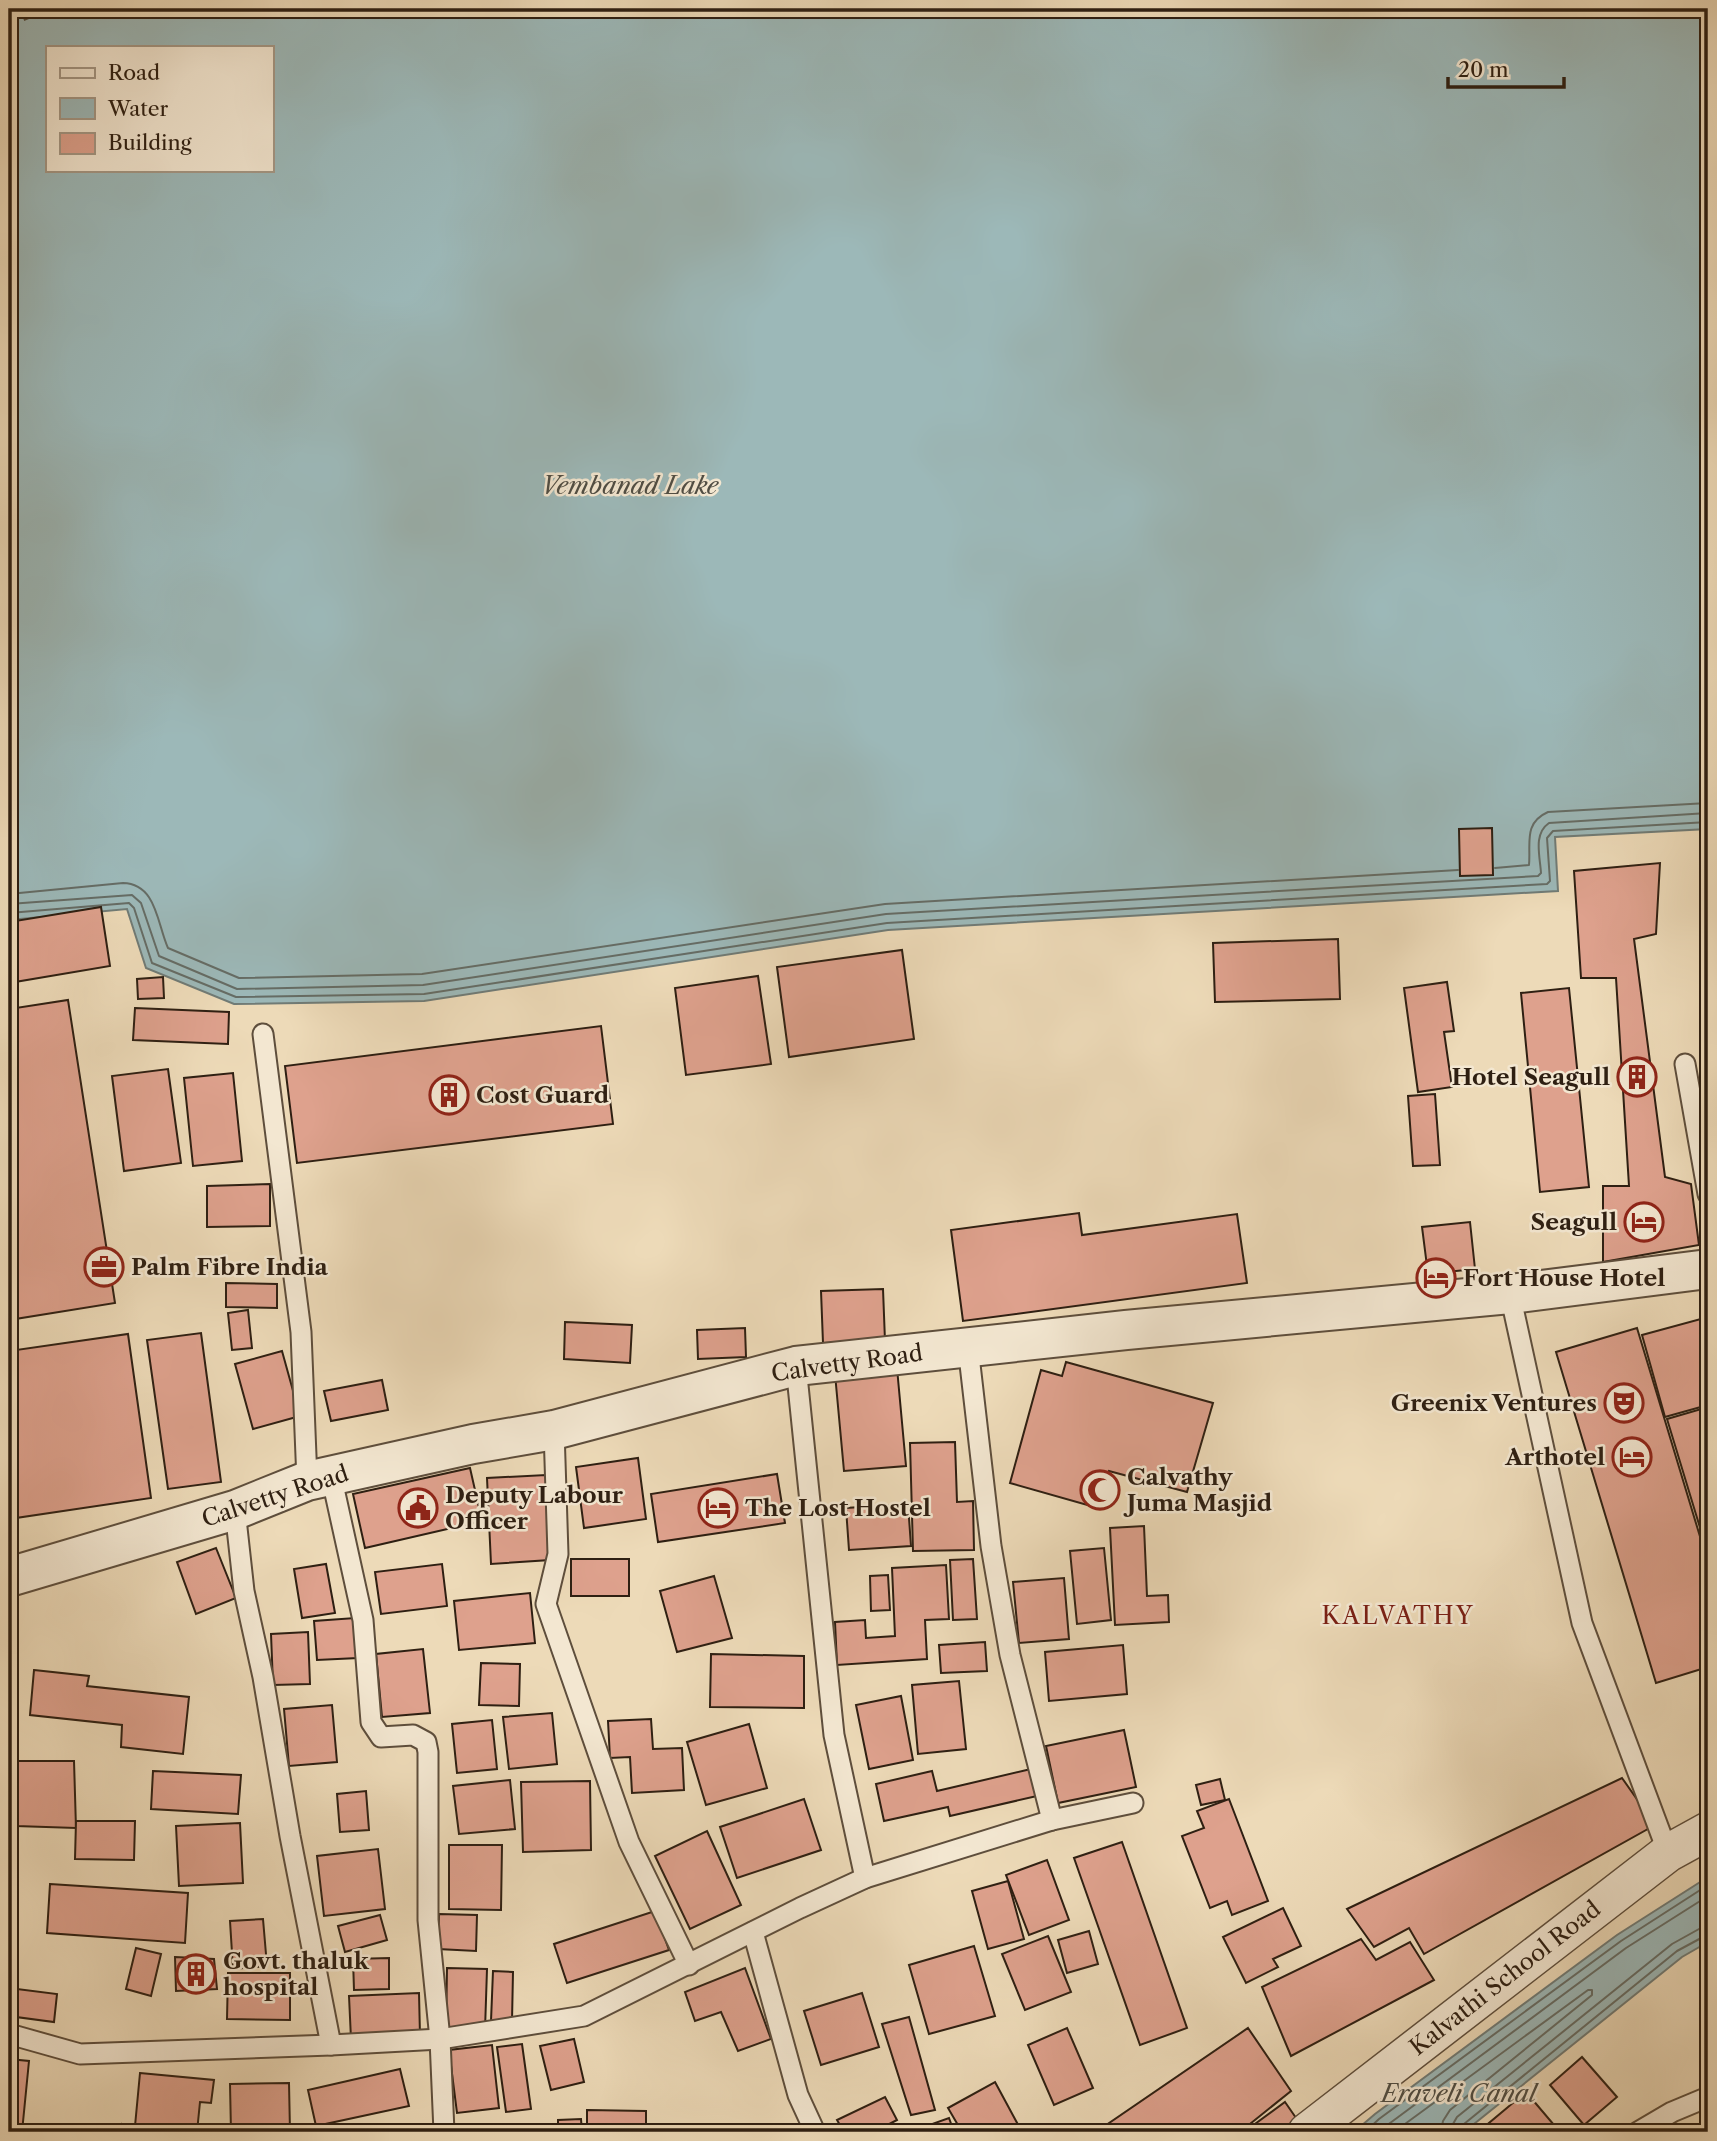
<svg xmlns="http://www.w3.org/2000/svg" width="1717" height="2141" viewBox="0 0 1717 2141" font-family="'Libre Caslon Text',serif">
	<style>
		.water { fill: #9cb8b8; stroke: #707b76; stroke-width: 2; fill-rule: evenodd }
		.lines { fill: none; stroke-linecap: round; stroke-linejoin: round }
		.shore { stroke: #656c65; stroke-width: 2 }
		.ferry { stroke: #4f4d44; stroke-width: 2; stroke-dasharray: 9 7; stroke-linecap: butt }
		.building { fill: #dea18d; stroke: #2e1f12; stroke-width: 2 }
		.service-casing { stroke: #5e4e3c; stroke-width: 23 }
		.minor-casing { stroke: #5e4e3c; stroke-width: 40 }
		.tertiary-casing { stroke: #5e4e3c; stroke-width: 42 }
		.service { stroke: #f3e7d1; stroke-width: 19 }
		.minor { stroke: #f3e7d1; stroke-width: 37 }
		.tertiary { stroke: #f3e7d1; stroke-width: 38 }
		.labels { text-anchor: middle; stroke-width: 5; stroke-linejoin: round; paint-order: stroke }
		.poi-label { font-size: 23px; font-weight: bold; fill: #2e1f12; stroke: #f3e7d1; text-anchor: start }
		.street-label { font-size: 23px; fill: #2e1f12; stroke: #f3e7d1 }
		.water-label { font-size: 24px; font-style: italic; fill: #4f4d44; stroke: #f3e7d1 }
		.neighbourhood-label { font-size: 24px; letter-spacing: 2px; fill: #7a1f14; stroke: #f3e7d1 }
	</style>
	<rect width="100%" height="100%" fill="#eddab8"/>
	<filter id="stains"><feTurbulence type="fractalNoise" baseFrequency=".00286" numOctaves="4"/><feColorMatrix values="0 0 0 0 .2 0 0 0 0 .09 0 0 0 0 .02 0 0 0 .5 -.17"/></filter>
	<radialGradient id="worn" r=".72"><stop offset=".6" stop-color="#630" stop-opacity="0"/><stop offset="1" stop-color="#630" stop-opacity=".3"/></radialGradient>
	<g class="water">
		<path d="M 9,9 L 1708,9 L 1708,829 L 1555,837 L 1558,891 L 888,930 L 424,1001 L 234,1004 L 146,968 L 127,909 L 9,920 ZM 47,47 L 271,47 L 271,170 L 47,170 Z"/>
		<path d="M 1708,1877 L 1708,1942 L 1682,1957 L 1464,2132 L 1354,2132 L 1375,2114 L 1617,1935 Z"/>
	</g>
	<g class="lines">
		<g class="shore">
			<path d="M 1495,868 L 1529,865 C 1531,844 1523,823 1548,812 L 1708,803"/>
			<path d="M 9,894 L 123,883 C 157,884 157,924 168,948 L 239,978 L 422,974 L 885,904 L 1458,870"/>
			<path d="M 9,904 L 132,895 L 141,903 L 159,956 L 237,989 L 423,985 L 886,914 L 1538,876 L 1541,873 C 1540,856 1533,834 1549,823 L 1708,813"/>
			<path d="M 9,913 L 129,903 L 134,908 L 152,963 L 236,997 L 424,994 L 887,923 L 1547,884 L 1550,881 L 1547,838 L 1553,831 L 1708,822"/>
			<path d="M 1365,2132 L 1379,2119 L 1621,1941 L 1708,1885"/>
			<path d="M 1378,2132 L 1626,1948 L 1708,1896"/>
			<path d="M 1394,2132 L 1588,1990 L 1592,1990 L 1592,1995 L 1450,2110 L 1443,2121 L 1441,2132"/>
			<path d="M 1452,2132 L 1453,2124 L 1457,2117 L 1672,1944 L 1699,1929 L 1708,1927"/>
			<path d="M 1461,2132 L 1464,2124 L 1677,1951 L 1703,1937 L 1708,1936"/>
		</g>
		<path class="ferry" d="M 9,26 L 51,9"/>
	</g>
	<g class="building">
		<path d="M 1492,828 L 1493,875 L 1460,876 L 1459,829 Z"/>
		<path d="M 1660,863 L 1656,934 L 1634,939 L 1665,1177 L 1691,1184 L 1699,1245 L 1603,1262 L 1603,1186 L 1629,1186 L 1616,978 L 1581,978 L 1574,871 Z"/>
		<path d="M 101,907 L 110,966 L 9,983 L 9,922 Z"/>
		<path d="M 1338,939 L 1340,999 L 1215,1002 L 1213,943 Z"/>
		<path d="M 902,950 L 914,1039 L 789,1057 L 777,967 Z"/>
		<path d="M 758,976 L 771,1064 L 686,1075 L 675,988 Z"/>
		<path d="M 163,977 L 164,998 L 138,999 L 137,979 Z"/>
		<path d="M 1447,982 L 1454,1031 L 1444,1032 L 1452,1087 L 1418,1092 L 1404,988 Z"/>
		<path d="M 1569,988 L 1589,1187 L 1540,1192 L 1521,993 Z"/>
		<path d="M 68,1000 L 115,1303 L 9,1320 L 9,1009 Z"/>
		<path d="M 135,1008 L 229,1012 L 228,1044 L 133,1040 Z"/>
		<path d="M 601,1026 L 613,1124 L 297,1163 L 285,1066 Z"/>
		<path d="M 168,1069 L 181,1163 L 124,1171 L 112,1076 Z"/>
		<path d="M 233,1073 L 242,1161 L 193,1166 L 184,1078 Z"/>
		<path d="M 1435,1094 L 1440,1165 L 1413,1166 L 1408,1096 Z"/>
		<path d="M 270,1184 L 270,1226 L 207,1227 L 207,1186 Z"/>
		<path d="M 1079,1213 L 1082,1235 L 1237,1214 L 1247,1283 L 963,1321 L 951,1230 Z"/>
		<path d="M 1470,1222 L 1475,1269 L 1428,1274 L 1422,1227 Z"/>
		<path d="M 226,1283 L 277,1284 L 277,1308 L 226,1307 Z"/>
		<path d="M 883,1289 L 885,1341 L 823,1343 L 821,1291 Z"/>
		<path d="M 248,1310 L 252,1348 L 232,1350 L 228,1313 Z"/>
		<path d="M 1708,1317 L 1708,1405 L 1665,1417 L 1642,1335 Z"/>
		<path d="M 565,1322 L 632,1325 L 630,1363 L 564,1359 Z"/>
		<path d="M 745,1328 L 746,1357 L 698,1359 L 697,1330 Z"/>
		<path d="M 1637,1328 L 1708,1563 L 1708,1667 L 1656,1683 L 1556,1352 Z"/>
		<path d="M 201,1333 L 221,1482 L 168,1489 L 147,1340 Z"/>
		<path d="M 128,1334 L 151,1498 L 9,1519 L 9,1351 Z"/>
		<path d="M 282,1351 L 300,1416 L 253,1429 L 235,1364 Z"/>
		<path d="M 1066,1362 L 1213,1403 L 1187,1492 L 1109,1471 L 1098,1508 L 1010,1483 L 1041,1370 L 1062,1376 Z"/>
		<path d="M 897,1368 L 906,1466 L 844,1471 L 835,1374 Z"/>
		<path d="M 382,1380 L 388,1410 L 331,1421 L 324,1391 Z"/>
		<path d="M 1708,1407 L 1708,1554 L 1667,1419 Z"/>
		<path d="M 955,1442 L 957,1502 L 973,1501 L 974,1550 L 913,1551 L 910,1443 Z"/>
		<path d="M 638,1458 L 646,1519 L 584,1528 L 576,1467 Z"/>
		<path d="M 470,1468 L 482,1521 L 365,1548 L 353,1494 Z"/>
		<path d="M 777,1474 L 785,1523 L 658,1542 L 651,1494 Z"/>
		<path d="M 546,1475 L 550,1560 L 491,1564 L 487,1478 Z"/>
		<path d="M 908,1504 L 911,1546 L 849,1550 L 846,1508 Z"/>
		<path d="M 1144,1526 L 1147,1596 L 1168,1595 L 1169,1622 L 1115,1625 L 1110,1528 Z"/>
		<path d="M 216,1548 L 236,1598 L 196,1614 L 177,1562 Z"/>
		<path d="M 1104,1548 L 1111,1620 L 1077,1624 L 1070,1551 Z"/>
		<rect x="571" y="1559" width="58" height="37"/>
		<path d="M 973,1559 L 977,1619 L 953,1620 L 950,1560 Z"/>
		<path d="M 326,1564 L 335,1613 L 302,1618 L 294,1569 Z"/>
		<path d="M 442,1564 L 447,1606 L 381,1614 L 375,1572 Z"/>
		<path d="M 946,1565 L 949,1619 L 925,1620 L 927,1659 L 837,1665 L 835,1622 L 865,1620 L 866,1638 L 895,1636 L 892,1568 Z"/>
		<path d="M 888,1575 L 890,1610 L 871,1611 L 870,1576 Z"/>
		<path d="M 714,1576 L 732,1638 L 677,1652 L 660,1591 Z"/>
		<path d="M 1064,1578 L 1069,1639 L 1019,1643 L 1013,1582 Z"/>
		<path d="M 530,1593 L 535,1643 L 459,1650 L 454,1601 Z"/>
		<path d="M 355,1618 L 358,1658 L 317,1660 L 314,1621 Z"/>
		<path d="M 308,1632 L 310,1684 L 273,1685 L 271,1634 Z"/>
		<path d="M 985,1642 L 987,1671 L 941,1673 L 939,1645 Z"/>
		<path d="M 1123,1645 L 1127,1694 L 1049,1701 L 1045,1652 Z"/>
		<path d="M 423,1649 L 430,1713 L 382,1717 L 376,1654 Z"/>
		<path d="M 711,1654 L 804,1656 L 804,1708 L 710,1707 Z"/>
		<path d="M 481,1663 L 520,1664 L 519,1706 L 479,1705 Z"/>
		<path d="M 34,1670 L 89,1676 L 87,1686 L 189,1697 L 183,1754 L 121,1747 L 122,1725 L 30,1715 Z"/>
		<path d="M 959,1681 L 966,1749 L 918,1754 L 912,1685 Z"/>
		<path d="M 901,1696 L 913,1760 L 869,1769 L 856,1705 Z"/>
		<path d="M 332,1705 L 337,1762 L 289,1766 L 284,1709 Z"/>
		<path d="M 552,1713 L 557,1764 L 509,1769 L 503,1717 Z"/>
		<path d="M 651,1719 L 653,1749 L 682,1748 L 684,1790 L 632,1793 L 630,1757 L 610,1758 L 608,1721 Z"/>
		<path d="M 492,1720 L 497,1769 L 457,1773 L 452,1724 Z"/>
		<path d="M 749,1724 L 767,1788 L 706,1805 L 687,1742 Z"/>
		<path d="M 1124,1730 L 1136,1787 L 1058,1803 L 1046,1746 Z"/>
		<path d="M 17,1761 L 74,1761 L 76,1828 L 16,1826 Z"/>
		<path d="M 1031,1769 L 1037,1796 L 950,1816 L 948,1807 L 884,1821 L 876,1784 L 932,1771 L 937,1791 Z"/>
		<path d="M 153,1771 L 241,1775 L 238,1814 L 151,1809 Z"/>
		<path d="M 1622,1778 L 1655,1825 L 1424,1954 L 1409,1928 L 1374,1947 L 1347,1909 Z"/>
		<path d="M 1220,1779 L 1225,1800 L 1201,1805 L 1196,1785 Z"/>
		<path d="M 510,1780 L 515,1829 L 459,1834 L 453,1786 Z"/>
		<path d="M 590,1781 L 591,1850 L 523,1852 L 521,1782 Z"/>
		<path d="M 366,1791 L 369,1830 L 340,1832 L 337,1794 Z"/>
		<path d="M 804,1799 L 821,1850 L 737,1878 L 720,1827 Z"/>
		<path d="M 1229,1799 L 1268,1901 L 1232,1915 L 1227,1901 L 1210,1908 L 1182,1836 L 1204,1828 L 1197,1811 Z"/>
		<path d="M 76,1821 L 135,1821 L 134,1860 L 75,1859 Z"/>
		<path d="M 240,1823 L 243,1883 L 179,1886 L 176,1826 Z"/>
		<path d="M 707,1831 L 741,1905 L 690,1929 L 655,1856 Z"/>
		<path d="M 1122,1842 L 1187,2028 L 1140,2045 L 1074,1858 Z"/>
		<path d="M 449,1845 L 502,1845 L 501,1910 L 449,1909 Z"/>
		<path d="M 378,1849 L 385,1909 L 324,1916 L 317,1856 Z"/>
		<path d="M 1047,1860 L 1069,1920 L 1029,1935 L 1006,1875 Z"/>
		<path d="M 1008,1881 L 1024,1939 L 988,1949 L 972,1891 Z"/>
		<path d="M 50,1884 L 188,1893 L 185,1943 L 47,1933 Z"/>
		<path d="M 1283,1908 L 1301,1946 L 1273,1959 L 1278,1967 L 1246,1983 L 1223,1937 Z"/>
		<path d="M 655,1911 L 669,1950 L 567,1983 L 554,1944 Z"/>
		<path d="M 439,1914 L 477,1915 L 476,1951 L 438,1949 Z"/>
		<path d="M 380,1915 L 387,1940 L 345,1952 L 338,1926 Z"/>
		<path d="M 263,1919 L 267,1966 L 233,1969 L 230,1921 Z"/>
		<path d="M 1089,1931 L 1098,1964 L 1067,1973 L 1058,1940 Z"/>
		<path d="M 1048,1936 L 1071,1992 L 1025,2010 L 1002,1954 Z"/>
		<path d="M 1361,1939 L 1376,1960 L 1410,1942 L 1434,1980 L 1291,2056 L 1262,1987 Z"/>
		<path d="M 974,1946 L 995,2016 L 929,2034 L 909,1965 Z"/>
		<path d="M 136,1948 L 161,1954 L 151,1996 L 126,1989 Z"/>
		<path d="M 175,1957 L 214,1959 L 217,1989 L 176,1991 Z"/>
		<path d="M 389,1958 L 389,1989 L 354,1990 L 353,1959 Z"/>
		<path d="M 447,1968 L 487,1969 L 485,2030 L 446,2029 Z"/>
		<path d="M 745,1968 L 771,2039 L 738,2051 L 721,2012 L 695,2021 L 685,1992 Z"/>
		<path d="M 493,1971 L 513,1972 L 512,2021 L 491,2021 Z"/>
		<path d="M 228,1973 L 290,1973 L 290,2020 L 227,2019 Z"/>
		<path d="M 9,1988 L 57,1994 L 54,2022 L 9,2016 Z"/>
		<path d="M 419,1993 L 420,2036 L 351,2039 L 349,1996 Z"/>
		<path d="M 862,1993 L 879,2047 L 821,2065 L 804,2011 Z"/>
		<path d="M 909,2017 L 935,2110 L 911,2115 L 882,2024 Z"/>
		<path d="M 1067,2028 L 1093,2088 L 1054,2105 L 1028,2045 Z"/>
		<path d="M 1248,2028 L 1291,2091 L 1240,2132 L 1096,2132 Z"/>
		<path d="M 574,2039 L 584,2082 L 551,2090 L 540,2046 Z"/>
		<path d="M 522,2044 L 531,2109 L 506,2112 L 497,2047 Z"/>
		<path d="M 492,2045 L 499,2108 L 457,2113 L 449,2050 Z"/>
		<path d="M 1582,2057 L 1617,2097 L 1584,2125 L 1550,2085 Z"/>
		<path d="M 9,2059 L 29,2061 L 22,2132 L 9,2132 Z"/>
		<path d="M 400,2069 L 409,2106 L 316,2126 L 308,2090 Z"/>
		<path d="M 140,2073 L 214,2080 L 211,2103 L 200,2102 L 197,2132 L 122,2132 L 122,2124 L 135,2126 Z"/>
		<path d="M 995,2082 L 1022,2132 L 962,2132 L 948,2108 Z"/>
		<path d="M 289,2083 L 290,2132 L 231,2132 L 230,2084 Z"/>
		<path d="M 1526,2092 L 1560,2132 L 1486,2132 L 1483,2128 Z"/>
		<path d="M 885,2097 L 897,2120 L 874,2132 L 844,2132 L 837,2120 Z"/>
		<path d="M 1285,2102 L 1303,2128 L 1298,2132 L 1244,2132 Z"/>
		<path d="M 587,2110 L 646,2111 L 646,2132 L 587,2132 Z"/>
		<path d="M 949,2118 L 954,2132 L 919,2132 L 918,2129 Z"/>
		<path d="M 581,2119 L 582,2132 L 558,2132 L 558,2120 Z"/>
		<path d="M 555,2124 L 556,2132 L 460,2132 L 460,2128 Z"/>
	</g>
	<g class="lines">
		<g class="service-casing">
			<g id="service">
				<path d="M 263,1034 L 301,1332 L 307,1481"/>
				<path d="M 1685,1064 L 1708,1194"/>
				<path d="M 1510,1294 L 1582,1623 L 1668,1853"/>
				<path d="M 968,1347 L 991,1546 L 1010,1655 L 1052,1820"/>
				<path d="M 796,1366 L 834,1735 L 865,1878"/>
				<path d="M 554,1430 L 558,1554 L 546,1604 L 629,1842 L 689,1965"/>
				<path d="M 331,1475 L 363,1620 L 371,1722 L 381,1737 L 413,1735 L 426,1742 L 428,1752 L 428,1920 L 440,2039 L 444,2132"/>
				<path d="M 235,1510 L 244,1591 L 263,1677 L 290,1836 L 331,2045"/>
				<path d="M 753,1932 L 798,2095 L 815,2132"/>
				<path d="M 9,2034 L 80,2054 L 331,2045 L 440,2039 L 584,2016 L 800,1908 L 865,1878 L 1052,1820 L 1133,1803"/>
				<path d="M 1638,2132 L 1672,2112 L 1708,2097"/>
			</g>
		</g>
		<g class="minor-casing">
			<path id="minor" d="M 1307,2132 L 1668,1853 L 1708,1831"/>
		</g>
		<g class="tertiary-casing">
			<path id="tertiary" d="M 9,1577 L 235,1510 L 307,1481 L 473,1444 L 554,1430 L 796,1366 L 1126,1330 L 1510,1294 L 1708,1269"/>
		</g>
		<use href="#service" class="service"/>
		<use href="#minor" class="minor"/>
		<use href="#tertiary" class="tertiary"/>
	</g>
	<defs>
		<g id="building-ring" transform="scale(2.0125)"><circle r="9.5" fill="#f3e7d1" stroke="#8f2418" stroke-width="1.5"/><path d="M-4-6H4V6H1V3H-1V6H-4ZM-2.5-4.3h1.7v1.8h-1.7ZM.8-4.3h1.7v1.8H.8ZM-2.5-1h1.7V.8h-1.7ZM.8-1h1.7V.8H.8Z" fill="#8f2418"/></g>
		<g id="hotel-ring" transform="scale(2.0125)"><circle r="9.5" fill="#f3e7d1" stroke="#8f2418" stroke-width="1.5"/><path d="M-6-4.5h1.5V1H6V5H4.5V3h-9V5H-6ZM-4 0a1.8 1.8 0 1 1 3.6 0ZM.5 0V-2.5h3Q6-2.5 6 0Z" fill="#8f2418"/></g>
		<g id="office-ring" transform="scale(2.0125)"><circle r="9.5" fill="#f3e7d1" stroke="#8f2418" stroke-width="1.5"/><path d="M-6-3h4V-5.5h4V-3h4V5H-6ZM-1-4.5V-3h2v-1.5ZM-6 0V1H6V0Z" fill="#8f2418"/></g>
		<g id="theatre-ring" transform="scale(2.0125)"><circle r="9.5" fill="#f3e7d1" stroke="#8f2418" stroke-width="1.5"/><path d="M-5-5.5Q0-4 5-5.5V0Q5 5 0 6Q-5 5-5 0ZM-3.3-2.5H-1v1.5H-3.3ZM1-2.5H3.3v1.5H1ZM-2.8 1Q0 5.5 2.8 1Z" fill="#8f2418"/></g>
		<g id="mosque-ring" transform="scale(2.0125)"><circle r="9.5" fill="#f3e7d1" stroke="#8f2418" stroke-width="1.5"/><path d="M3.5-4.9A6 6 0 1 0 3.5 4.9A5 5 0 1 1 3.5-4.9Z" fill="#8f2418"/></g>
		<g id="civic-ring" transform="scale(2.0125)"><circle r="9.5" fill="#f3e7d1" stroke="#8f2418" stroke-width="1.5"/><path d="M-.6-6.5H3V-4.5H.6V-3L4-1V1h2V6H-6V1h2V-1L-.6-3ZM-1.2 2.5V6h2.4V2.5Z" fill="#8f2418"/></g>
	</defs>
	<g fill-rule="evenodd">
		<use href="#building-ring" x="1637" y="1077"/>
		<use href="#building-ring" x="449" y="1095"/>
		<use href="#hotel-ring" x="1644" y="1222"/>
		<use href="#office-ring" x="104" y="1267"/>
		<use href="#hotel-ring" x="1436" y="1278"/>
		<use href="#theatre-ring" x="1624" y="1403"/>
		<use href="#hotel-ring" x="1632" y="1457"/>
		<use href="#mosque-ring" x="1100" y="1490"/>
		<use href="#civic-ring" x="418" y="1508"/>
		<use href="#hotel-ring" x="718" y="1508"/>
		<use href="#building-ring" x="196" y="1974"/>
	</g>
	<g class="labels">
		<g class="poi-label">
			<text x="1610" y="1085" text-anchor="end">Hotel Seagull</text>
			<text x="476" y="1103">Cost Guard</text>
			<text x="1617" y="1230" text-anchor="end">Seagull</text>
			<text x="131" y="1275">Palm Fibre India</text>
			<text x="1463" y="1286">Fort House Hotel</text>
			<text x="1597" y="1411" text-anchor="end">Greenix Ventures</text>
			<text x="1605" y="1465" text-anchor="end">Arthotel</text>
			<text x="1127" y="1485">Calvathy<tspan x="1127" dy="26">Juma Masjid</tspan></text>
			<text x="445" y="1503">Deputy Labour<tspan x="445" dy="26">Officer</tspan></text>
			<text x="745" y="1516">The Lost Hostel</text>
			<text x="223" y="1969">Govt. thaluk<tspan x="223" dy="26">hospital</tspan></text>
		</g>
		<g class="street-label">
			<text transform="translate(847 1363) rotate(-8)" y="8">Calvetty Road</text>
			<text transform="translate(275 1496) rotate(-18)" y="8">Calvetty Road</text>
			<text transform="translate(1505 1978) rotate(-38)" y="8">Kalvathi School Road</text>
		</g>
		<g class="water-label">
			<text x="630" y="494">Vembanad Lake</text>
			<text x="1459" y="2102">Eraveli Canal</text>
		</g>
		<g class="neighbourhood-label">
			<text x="1398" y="1624">KALVATHY</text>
		</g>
	</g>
	<rect width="1717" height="2141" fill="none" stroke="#eddab8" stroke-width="35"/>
	<rect x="10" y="10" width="1696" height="2120" fill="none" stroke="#2e1f12" stroke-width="3.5"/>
	<rect x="18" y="18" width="1682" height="2106" fill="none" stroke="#2e1f12" stroke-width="2"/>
	<rect x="46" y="46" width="228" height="126" fill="#f3e7d1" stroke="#a49785" stroke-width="2"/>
	<rect x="60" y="68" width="35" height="10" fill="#f3e7d1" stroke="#a49785" stroke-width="2"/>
	<text x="108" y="80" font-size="21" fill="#2e1f12">Road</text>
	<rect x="60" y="98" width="35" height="21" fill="#9cb8b8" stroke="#a49785" stroke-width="2"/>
	<text x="108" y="116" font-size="21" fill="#2e1f12">Water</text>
	<rect x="60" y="133" width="35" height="21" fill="#dea18d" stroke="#a49785" stroke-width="2"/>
	<text x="108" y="150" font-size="21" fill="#2e1f12">Building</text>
	<path d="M1448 77v10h116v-10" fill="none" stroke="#2e1f12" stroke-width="3.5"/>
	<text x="1458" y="77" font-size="21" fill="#2e1f12" stroke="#f3e7d1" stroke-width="5" paint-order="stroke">20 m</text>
	<rect width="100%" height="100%" filter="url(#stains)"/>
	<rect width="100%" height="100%" fill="url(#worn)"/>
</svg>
